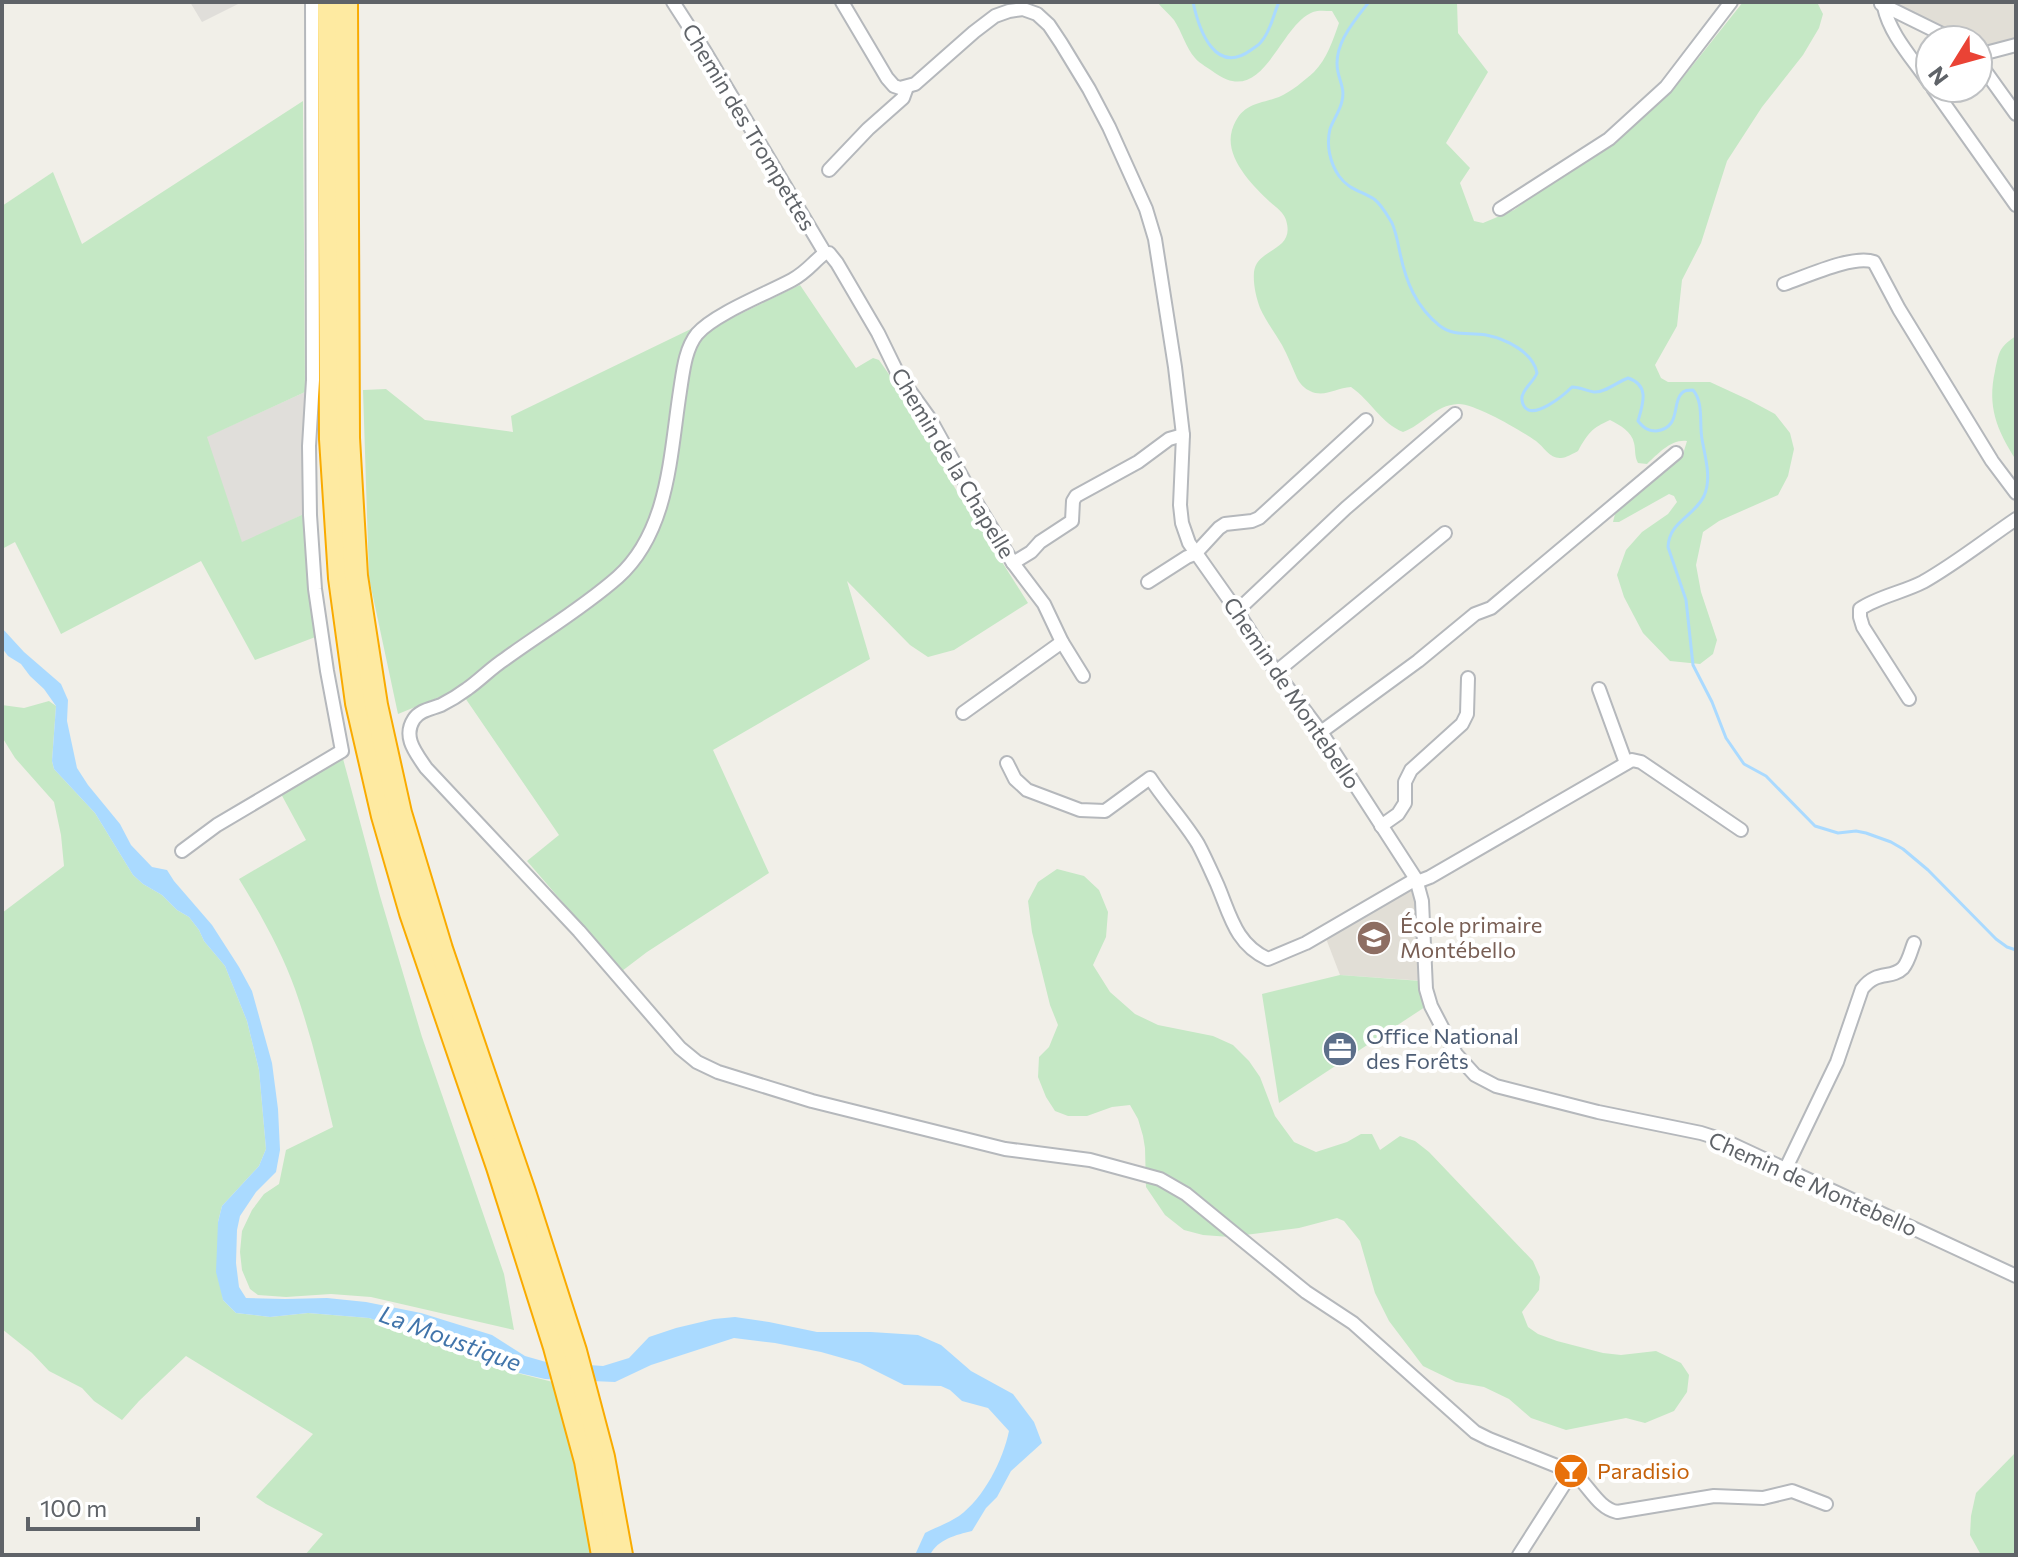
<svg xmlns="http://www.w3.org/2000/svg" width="2018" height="1557" viewBox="0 0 2018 1557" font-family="Commissioner,sans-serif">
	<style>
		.industrial { fill: #e0deda }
		.education { fill: #e1ded6 }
		.green { fill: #c5e8c5 }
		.water { fill: #aadaff }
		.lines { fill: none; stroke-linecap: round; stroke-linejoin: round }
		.stream { stroke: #aadaff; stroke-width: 3 }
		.minor-casing { stroke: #b5b8bc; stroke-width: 16 }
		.trunk-casing { stroke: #f9ab00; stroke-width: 26 }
		.minor { stroke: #fff; stroke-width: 12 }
		.trunk { stroke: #feeaa1; stroke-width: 22 }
		.labels { text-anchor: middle; stroke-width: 8; stroke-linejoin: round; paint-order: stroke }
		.street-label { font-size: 22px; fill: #5f6368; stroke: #fff }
		.education-label { font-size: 22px; fill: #785e54; stroke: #fff; text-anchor: start }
		.service-label { font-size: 22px; fill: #4e5e75; stroke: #fff; text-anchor: start }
		.food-label { font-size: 22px; fill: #c56008; stroke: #fff; text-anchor: start }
		.water-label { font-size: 24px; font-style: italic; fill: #4174aa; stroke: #fff }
	</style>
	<rect width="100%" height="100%" fill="#f1efe8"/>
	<g class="industrial">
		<path d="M 190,2 L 242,2 L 202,22 Z"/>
		<path d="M 305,392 L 306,513 L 242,543 L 206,437 Z"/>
	</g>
	<g class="education">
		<path d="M 1895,2 L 2016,2 L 2016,45 L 1978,55 L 1978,40 L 1954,40 L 1889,9 Z"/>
		<path d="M 1415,877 L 1425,981 L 1340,975 L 1322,928 Z"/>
	</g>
	<g class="green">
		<path d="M 1157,2 L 1457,2 L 1458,33 L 1488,72 L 1446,143 L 1470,168 L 1460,183 L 1474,221 L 1483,223 L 1514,210 L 1643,113 L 1681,80 L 1743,2 L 1817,2 L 1823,14 L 1819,28 L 1803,55 L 1762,107 L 1727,161 L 1701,243 L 1682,280 L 1677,326 L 1655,365 L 1661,378 L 1668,382 L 1710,382 L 1749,400 L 1775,414 L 1790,433 L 1794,449 L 1788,476 L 1778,495 L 1719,521 L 1703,532 L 1696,565 L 1701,592 L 1717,640 L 1713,654 L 1700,664 L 1670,661 L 1643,633 L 1624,597 L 1617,575 L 1626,550 L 1642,532 L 1668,514 L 1677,502 L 1674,496 L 1669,494 L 1619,522 L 1613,522 L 1615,514 L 1683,454 L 1687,441 C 1671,439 1658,454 1647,464 L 1638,463 C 1634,455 1636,451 1634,443 C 1632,432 1620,425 1610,420 C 1592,428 1588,433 1578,451 C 1574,453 1566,458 1561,458 C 1550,459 1544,447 1536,441 C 1522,431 1474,403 1458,404 C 1435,405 1423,425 1403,432 C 1381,423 1371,401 1351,387 C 1336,388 1324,398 1310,391 C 1305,389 1300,384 1297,378 C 1292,367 1288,356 1282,345 C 1275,333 1266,321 1260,308 C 1256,297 1253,284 1254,272 C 1257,247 1296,252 1286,220 C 1284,213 1276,207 1270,202 C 1252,185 1224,157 1232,130 C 1241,103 1257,105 1279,97 C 1291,92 1305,80 1314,72 C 1327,59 1333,40 1339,23 L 1332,11 C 1326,11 1318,10 1313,12 C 1279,25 1264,108 1215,73 C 1209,68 1200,64 1195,58 C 1186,48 1182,32 1174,20 C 1169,14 1162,8 1157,2 Z"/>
		<path d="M 303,101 L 305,392 L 207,437 L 242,542 L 306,513 L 318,636 L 255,660 L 201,561 L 61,634 L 15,542 L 2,549 L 2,206 L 53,172 L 82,244 Z"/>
		<path d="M 800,285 L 856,368 L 873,358 L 879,360 L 927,429 L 948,477 L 1028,603 L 954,650 L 928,657 L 910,645 L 847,581 L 870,659 L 713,750 L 769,873 L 647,952 L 622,971 L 527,861 L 559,835 L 459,689 L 398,714 L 369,578 L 363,390 L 386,389 L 425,420 L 513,432 L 511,416 L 695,327 L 680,353 L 663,466 L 673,471 L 694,349 L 711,328 Z"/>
		<path d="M 2016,336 L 2016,460 C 1997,430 1987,407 1995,371 C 1999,352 1999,347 2016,336 Z"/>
		<path d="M 49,701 L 56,706 L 52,761 L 54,769 L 95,813 L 133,875 L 143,884 L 162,895 L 177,910 L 189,917 L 199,930 L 204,941 L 225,966 L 247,1021 L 259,1070 L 266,1149 L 259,1166 L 222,1206 L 218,1222 L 218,1245 L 223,1300 L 236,1313 L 270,1317 L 308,1313 L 369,1318 L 453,1347 L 489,1366 L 557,1383 L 572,1449 L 591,1555 L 305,1555 L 323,1534 L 266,1504 L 256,1497 L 313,1434 L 186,1356 L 139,1401 L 122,1420 L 94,1401 L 82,1388 L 49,1371 L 32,1353 L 2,1329 L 2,913 L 64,866 L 61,835 L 54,802 L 15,758 L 2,737 L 2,705 L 24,708 Z"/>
		<path d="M 342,755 L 380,896 L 422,1037 L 504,1274 L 514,1330 L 371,1297 L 331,1294 L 286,1297 L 258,1295 L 250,1289 L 242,1270 L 240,1252 L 242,1231 L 252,1210 L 264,1194 L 279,1184 L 286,1150 L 333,1127 C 322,1081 311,1034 295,989 C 282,952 260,913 239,879 L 306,840 L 280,792 Z"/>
		<path d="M 1057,869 L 1084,876 L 1099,890 L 1108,912 L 1106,937 L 1093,965 L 1110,992 L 1135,1014 L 1158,1025 L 1213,1036 L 1233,1045 L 1249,1061 L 1260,1077 L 1275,1116 L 1294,1142 L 1316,1152 L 1347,1142 L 1361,1134 L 1372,1134 L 1380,1150 L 1400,1136 L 1415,1141 L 1429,1152 L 1533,1261 L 1540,1277 L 1539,1290 L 1522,1312 L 1528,1327 L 1538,1334 L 1557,1341 L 1603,1353 L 1621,1355 L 1656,1351 L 1681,1363 L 1689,1375 L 1687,1392 L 1674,1411 L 1645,1423 L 1626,1418 L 1566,1430 L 1531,1418 L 1509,1399 L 1484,1387 L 1456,1382 L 1423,1366 L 1389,1321 L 1375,1293 L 1360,1241 L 1344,1221 L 1337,1218 L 1299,1228 L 1230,1237 L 1203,1235 L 1184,1230 L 1165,1215 L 1146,1187 L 1145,1148 L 1143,1136 L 1138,1119 L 1130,1105 L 1112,1107 L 1087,1116 L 1068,1116 L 1055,1111 L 1046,1097 L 1038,1077 L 1039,1057 L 1049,1047 L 1058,1025 L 1050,1005 L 1032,932 L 1028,901 L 1038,882 Z"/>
		<path d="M 1340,975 L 1421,981 L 1425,1007 L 1279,1103 L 1262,994 Z"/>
		<path d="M 2016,1452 L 2016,1555 L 1981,1555 L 1970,1535 L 1971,1516 L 1976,1493 Z"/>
	</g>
	<path class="water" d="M 2,628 L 24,652 L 61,684 L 68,700 L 67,721 L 77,768 L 88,785 L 120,824 L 131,845 L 152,867 L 167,870 L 174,881 L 212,925 L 239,967 L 252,991 L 272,1063 L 278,1109 L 280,1150 L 276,1172 L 256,1192 L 240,1216 L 237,1230 L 236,1263 L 239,1287 L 246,1298 L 285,1299 L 327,1298 L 366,1302 L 421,1313 L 492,1335 L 525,1356 L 546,1362 L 603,1366 L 629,1358 L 649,1337 L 676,1328 L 714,1319 L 735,1317 L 769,1322 L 817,1332 L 871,1332 L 918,1335 L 941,1345 L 971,1371 L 1013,1394 L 1034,1422 L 1042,1443 L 1011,1471 L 997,1497 L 986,1508 L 972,1531 C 956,1535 938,1539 930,1555 L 915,1555 L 925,1533 C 937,1527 948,1523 959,1516 C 984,1498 1003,1460 1009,1431 L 988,1408 L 962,1401 L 950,1390 L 941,1386 L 904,1385 L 860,1363 L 821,1352 L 775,1343 L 734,1338 L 651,1365 L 615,1382 L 545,1379 L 489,1366 L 453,1347 L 369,1318 L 308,1313 L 270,1317 L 236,1313 L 223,1300 L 216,1272 L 218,1222 L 222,1206 L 259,1166 L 266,1149 L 259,1070 L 247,1021 L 225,966 L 204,941 L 199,930 L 189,917 L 177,910 L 162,895 L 143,884 L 133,875 L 95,813 L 54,769 L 52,761 L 56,706 L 44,689 L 30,676 L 21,664 L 8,656 L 2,648 Z"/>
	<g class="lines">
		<g class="stream">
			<path d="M 1193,2 C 1199,30 1215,76 1251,50 C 1255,47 1259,45 1261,42 C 1271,31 1273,15 1279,2"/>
			<path d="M 1369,2 C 1354,21 1332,46 1338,72 C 1340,82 1345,90 1342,101 C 1340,111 1333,120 1330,129 C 1326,145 1330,163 1339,176 C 1348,189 1361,191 1374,199 C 1382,205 1387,215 1392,223 C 1396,232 1398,243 1400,253 C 1406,282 1416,307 1440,326 C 1455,337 1469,332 1486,335 C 1506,339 1533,352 1537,373 C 1534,381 1526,386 1523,394 C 1521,397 1522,403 1524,406 C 1533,421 1564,395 1572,387 C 1581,387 1586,391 1594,392 C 1605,393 1617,382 1628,378 C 1650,385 1643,404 1638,421 C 1643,427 1647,431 1656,431 C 1681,428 1672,404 1681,394 C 1684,390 1688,390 1693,390 C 1704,403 1699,423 1702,439 C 1705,457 1712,478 1704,496 C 1694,517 1669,521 1668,547 L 1686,600 L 1693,665 L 1712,702 L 1726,738 L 1744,764 L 1766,776 L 1815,826 L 1838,833 L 1856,831 L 1866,833 L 1891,842 L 1903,849 L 1928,870 L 1996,939 L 2007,947 L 2016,950"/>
		</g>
		<g class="minor-casing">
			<g id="minor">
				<path d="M 673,2 L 704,50 L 825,253 L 829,253 L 837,263 L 878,333 L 899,376 L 930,419 L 977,504 L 1013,563 L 1044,604 L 1062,642 L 1083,676"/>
				<path d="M 842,2 L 887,78 L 894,86 L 900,88 L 915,84 L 974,32 L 995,16 L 1009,11 L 1023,9 L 1037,14 L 1049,25 L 1061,43 L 1089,89 L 1109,127 L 1146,209 L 1155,239 L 1175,367 L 1183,435 L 1180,505 L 1182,523 L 1189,543 L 1237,611 L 1276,672 L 1321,732 L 1416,879 L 1422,901 L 1426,989 L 1431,1006 L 1456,1054 L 1475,1075 L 1496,1086 L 1598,1112 L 1701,1133 L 1723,1140 L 2016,1276"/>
				<path d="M 1881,4 L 1954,40"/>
				<path d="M 1884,7 C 1890,35 1914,60 1930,84"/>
				<path d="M 1978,55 L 2016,45"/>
				<path d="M 1978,61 L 2016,114"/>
				<path d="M 1933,88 L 2016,205"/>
				<path d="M 829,170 L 868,129 L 903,98 L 907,87"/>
				<path d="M 1500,209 L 1609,139 L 1666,87 L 1731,2"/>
				<path d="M 825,253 C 812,263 808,271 792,280 C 768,293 714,314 697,334 C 685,349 683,372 680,391 C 670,455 669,531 618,577 C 583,608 542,632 505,659 C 491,668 480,680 467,689 C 459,695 449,701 441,705 C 431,709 420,710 414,719 C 402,737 416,753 426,768 L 579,931 L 680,1048 L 697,1062 L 718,1072 L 812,1101 L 1005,1149 L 1090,1160 L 1160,1179 L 1186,1194 L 1306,1292 L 1353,1323 L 1475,1432 L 1489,1439 L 1572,1472 C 1588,1483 1597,1508 1617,1512 L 1714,1496 L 1763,1498 L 1792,1491 L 1826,1504"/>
				<path d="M 1784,284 C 1805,277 1854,254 1874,262 L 1899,309 L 1992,461 L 2016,493"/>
				<path d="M 1013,563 L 1031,552 L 1040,542 L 1072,521 L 1073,501 L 1076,496 L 1138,462 L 1169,439 L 1183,435"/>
				<path d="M 1148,582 L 1187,557 L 1195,554 L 1219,528 L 1225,524 L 1252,521 L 1259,518 L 1366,420"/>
				<path d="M 1237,611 L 1346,508 L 1455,414"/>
				<path d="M 1276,672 L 1445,533"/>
				<path d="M 1599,689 L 1626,763"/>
				<path d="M 1909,699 L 1863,627 L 1860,617 L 1860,609 C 1877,597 1904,592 1923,582 C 1955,564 1985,540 2016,519"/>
				<path d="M 963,713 L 1062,642"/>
				<path d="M 1321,732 L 1418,661 L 1475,614 L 1491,608 L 1676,453"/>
				<path d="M 1007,763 L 1015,779 L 1027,790 L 1080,810 L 1105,811 L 1150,778 C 1165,801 1184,821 1198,844 C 1205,857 1211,871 1217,884 C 1230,914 1235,944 1268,959 L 1306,943 L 1416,879"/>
				<path d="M 1381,826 L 1398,814 L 1405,803 L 1405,782 L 1411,770 L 1462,724 L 1467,714 L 1468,678"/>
				<path d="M 182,851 L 217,825 L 342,751 L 327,671 L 315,589 L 310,515 L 309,446 L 313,380 L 312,2"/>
				<path d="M 1417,882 L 1430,877 L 1632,760 L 1641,762 L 1741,830"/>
				<path d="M 1786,1168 L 1837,1062 L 1862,989 C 1877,969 1891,980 1903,968 C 1909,961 1911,950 1914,943"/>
				<path d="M 1519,1555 L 1572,1472"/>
			</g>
		</g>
		<g class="trunk-casing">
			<g id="trunk">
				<path d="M 329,2 L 331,439 L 340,578 L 357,703 L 383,816 L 411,913 L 498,1167 L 555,1347 L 586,1461 L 603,1555"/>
				<path d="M 346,2 L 348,438 L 356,576 L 376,705 L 400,813 L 441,949 L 524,1192 L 575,1351 L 603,1457 L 621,1555"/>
			</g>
		</g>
		<use href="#minor" class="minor"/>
		<use href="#trunk" class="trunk"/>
	</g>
	<defs>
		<g id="school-disc" transform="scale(1.8)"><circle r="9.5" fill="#8d6e63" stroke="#fff"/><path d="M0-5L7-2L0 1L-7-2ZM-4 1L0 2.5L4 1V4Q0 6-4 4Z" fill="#fff"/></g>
		<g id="office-disc" transform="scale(1.8)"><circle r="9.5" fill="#5c6f8a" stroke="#fff"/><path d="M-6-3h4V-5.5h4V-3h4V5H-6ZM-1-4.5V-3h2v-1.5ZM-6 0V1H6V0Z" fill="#fff"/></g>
		<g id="bar-disc" transform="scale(1.8)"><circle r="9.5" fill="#e8710a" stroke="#fff"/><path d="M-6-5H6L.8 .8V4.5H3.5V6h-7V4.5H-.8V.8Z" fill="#fff"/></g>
	</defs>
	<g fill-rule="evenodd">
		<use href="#school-disc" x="1374" y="938"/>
		<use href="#office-disc" x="1340" y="1049"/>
		<use href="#bar-disc" x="1571" y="1471"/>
	</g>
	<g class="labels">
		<g class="street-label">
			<text transform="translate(749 127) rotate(59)" y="8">Chemin des Trompettes</text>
			<text transform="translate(953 463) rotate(59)" y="8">Chemin de la Chapelle</text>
			<text transform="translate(1292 693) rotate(56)" y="8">Chemin de Montebello</text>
			<text transform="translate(1813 1184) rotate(24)" y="8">Chemin de Montebello</text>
		</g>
		<g class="education-label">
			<text x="1400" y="933">École primaire<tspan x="1400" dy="25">Montébello</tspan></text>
		</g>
		<g class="service-label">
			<text x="1366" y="1044">Office National<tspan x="1366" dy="25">des Forêts</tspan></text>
		</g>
		<g class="food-label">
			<text x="1597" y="1479">Paradisio</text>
		</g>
		<g class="water-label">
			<text transform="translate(450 1339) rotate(20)" y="8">La Moustique</text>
		</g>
	</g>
	<rect width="2018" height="1557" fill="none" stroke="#5f6368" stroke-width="8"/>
	<g transform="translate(1954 64) rotate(233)"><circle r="38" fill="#ffffff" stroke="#bfc1c3" stroke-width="2"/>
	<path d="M0-6L14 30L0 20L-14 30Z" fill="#ea4335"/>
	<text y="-12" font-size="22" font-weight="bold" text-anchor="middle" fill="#5f6368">N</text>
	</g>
	<path d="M28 1517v12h170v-12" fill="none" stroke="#5f6368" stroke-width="4"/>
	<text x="40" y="1517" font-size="24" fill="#5f6368" stroke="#ffffff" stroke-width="6" paint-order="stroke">100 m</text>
</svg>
